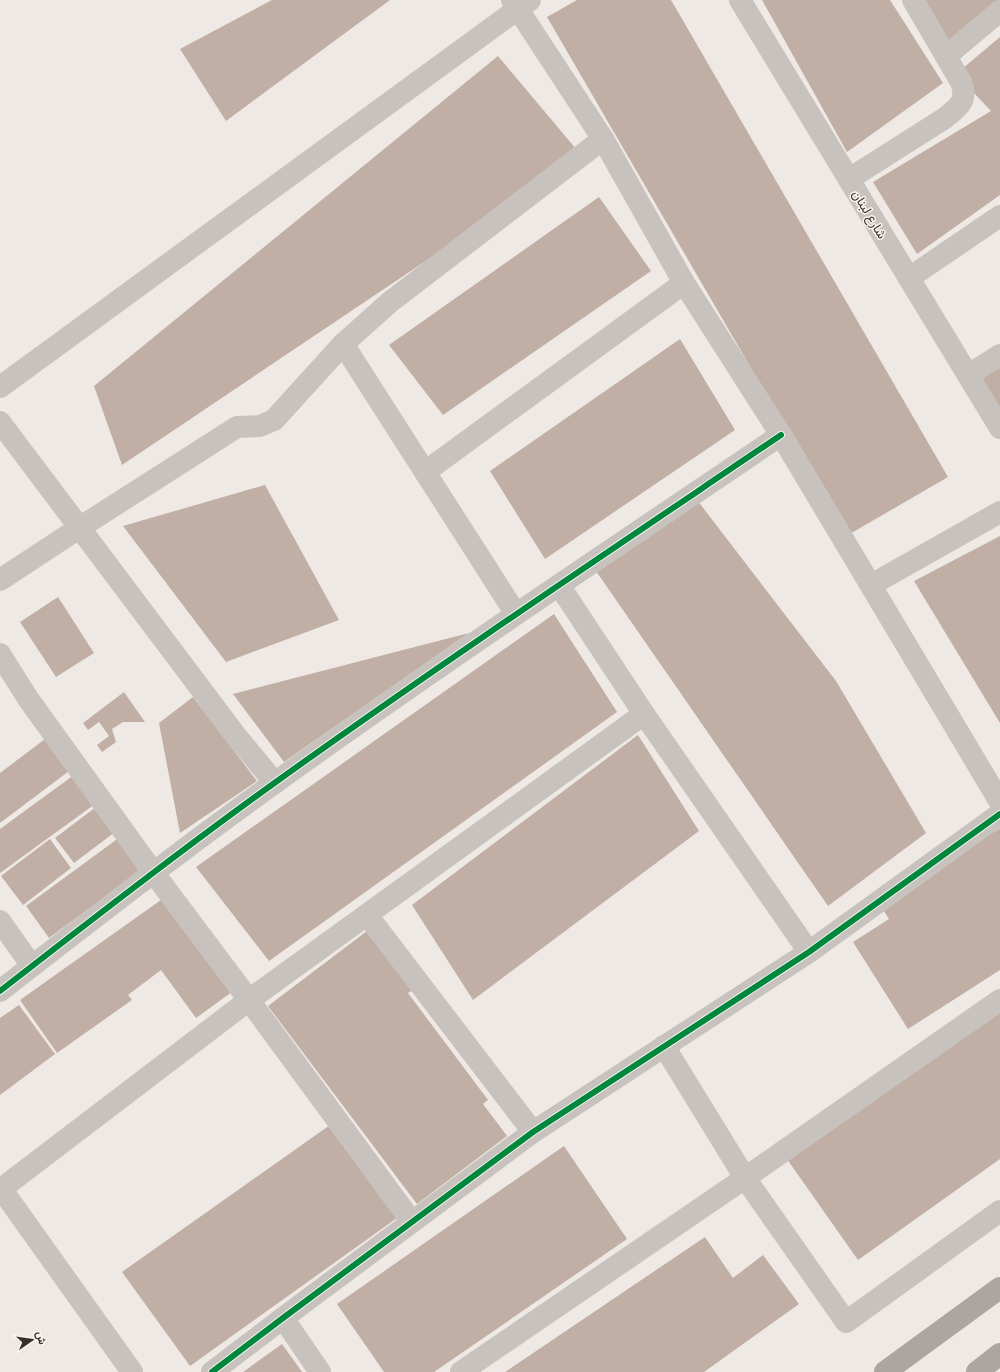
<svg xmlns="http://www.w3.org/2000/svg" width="1000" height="1372" viewBox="0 0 1000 1372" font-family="Cabin,Vazirmatn,sans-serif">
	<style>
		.building { fill: #c1afa6 }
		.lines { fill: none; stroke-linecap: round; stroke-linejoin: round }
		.minor { stroke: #c7c2bd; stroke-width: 22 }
		.major { stroke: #aca6a2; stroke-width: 22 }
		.cycleway-casing { stroke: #faf4ed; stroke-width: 8 }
		.cycleway { stroke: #00873e; stroke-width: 6 }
		.labels { text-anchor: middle; stroke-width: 3; stroke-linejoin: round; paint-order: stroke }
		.street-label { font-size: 13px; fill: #382f2b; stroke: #faf4ed }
	</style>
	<rect width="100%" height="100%" fill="#eee9e4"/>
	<g class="building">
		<path d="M 272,0 L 390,0 L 226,121 L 180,49 Z"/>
		<path d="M 577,0 L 671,0 L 948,477 L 848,535 L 547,17 Z"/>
		<path d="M 762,0 L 890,0 L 943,83 L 847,152 Z"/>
		<path d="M 920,0 L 1000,0 L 1000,3 L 945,46 Z"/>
		<path d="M 1000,37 L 1000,195 L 917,254 L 873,182 L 991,111 L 956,74 Z"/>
		<path d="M 498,56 L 582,156 L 122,465 L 94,386 Z"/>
		<path d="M 599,197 L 651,271 L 443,415 L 389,345 Z"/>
		<path d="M 680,339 L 735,430 L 545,559 L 490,471 Z"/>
		<path d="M 1000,366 L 1000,409 L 980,378 Z"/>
		<path d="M 265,485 L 339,620 L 226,662 L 123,526 Z"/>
		<path d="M 697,500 L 836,681 L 926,833 L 828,906 L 596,571 Z"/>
		<path d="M 1000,536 L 1000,723 L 914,581 Z"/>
		<path d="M 58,597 L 94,653 L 56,677 L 20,622 Z"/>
		<path d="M 554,614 L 617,712 L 269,961 L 196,867 Z"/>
		<path d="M 469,633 L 284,762 L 233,694 Z"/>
		<path d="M 124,692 L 145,722 L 123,722 L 112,729 L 116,742 L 102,752 L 97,745 L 109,736 L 99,722 L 88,730 L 83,723 Z"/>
		<path d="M 193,697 L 257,781 L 180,833 L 159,723 Z"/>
		<path d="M 638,735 L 699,831 L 473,1000 L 412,905 Z"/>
		<path d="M 49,736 L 73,768 L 0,823 L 0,773 Z"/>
		<path d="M 74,775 L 95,804 L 0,873 L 0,829 Z"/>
		<path d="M 100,804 L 119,829 L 74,863 L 55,838 Z"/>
		<path d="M 1000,828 L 1000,970 L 908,1029 L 853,942 L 889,919 L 880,905 Z"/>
		<path d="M 120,837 L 143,869 L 49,938 L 26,906 Z"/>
		<path d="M 50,839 L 71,868 L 23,905 L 1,876 Z"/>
		<path d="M 168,895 L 236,989 L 196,1018 L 161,970 L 128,995 L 132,1000 L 57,1053 L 20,1000 Z"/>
		<path d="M 371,928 L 416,988 L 408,993 L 488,1100 L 483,1104 L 507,1136 L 417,1204 L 268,1006 Z"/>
		<path d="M 1000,1000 L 1000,1159 L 858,1260 L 782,1152 Z"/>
		<path d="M 19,1005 L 55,1054 L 0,1095 L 0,1018 Z"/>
		<path d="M 330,1125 L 397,1218 L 190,1366 L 122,1272 Z"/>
		<path d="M 564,1146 L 627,1239 L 434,1372 L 384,1372 L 337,1304 Z"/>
		<path d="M 705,1237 L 733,1278 L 763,1255 L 799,1304 L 704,1372 L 505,1372 Z"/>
		<path d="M 282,1344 L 302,1372 L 243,1372 Z"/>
	</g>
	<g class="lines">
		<g class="minor">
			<path d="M 512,0 L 603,139 L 684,283 L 781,435 L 1000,802"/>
			<path d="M 740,0 L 1000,428"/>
			<path d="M 946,56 L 1000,11"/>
			<path d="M 849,179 L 945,118 C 959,107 968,101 961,82 L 913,0"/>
			<path d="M 909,278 L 1000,216"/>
			<path d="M 343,344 L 516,614"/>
			<path d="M 968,375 L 1000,355"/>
			<path d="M 0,387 L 530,0"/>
			<path d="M 0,422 L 237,737 L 275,783"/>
			<path d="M 425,472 L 684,283"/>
			<path d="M 0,580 L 79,528 L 237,427 L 260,426 L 274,420 L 343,344 L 390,302 L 603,139"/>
			<path d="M 559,585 L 644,714 L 809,952"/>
			<path d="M 871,585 L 1000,512"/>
			<path d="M 0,654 L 29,700 L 153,872 L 249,1000 L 412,1222"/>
			<path d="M 367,915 L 533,1132"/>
			<path d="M 0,921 L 32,966"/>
			<path d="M 0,991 C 90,921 180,851 273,784 C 440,664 611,550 781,435"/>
			<path d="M 664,1046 L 745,1178 L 846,1322 L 1000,1211"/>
			<path d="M 0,1187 L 132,1372"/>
			<path d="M 1,1189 L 249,1000 L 644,714"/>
			<path d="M 283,1318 L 320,1372"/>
			<path d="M 212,1372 L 283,1318 L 533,1132 L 809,952 L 1000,814"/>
			<path d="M 461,1372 L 745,1178 L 1000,1000"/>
		</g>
		<g class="major">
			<path d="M 885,1372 L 1000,1288"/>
			<path d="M 977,1372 L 1000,1354"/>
		</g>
		<g class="cycleway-casing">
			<g id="cycleway">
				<path d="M 0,991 C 90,921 180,851 273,784 C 440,664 611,550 781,435"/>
				<path d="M 212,1372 L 283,1318 L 533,1132 L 809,952 L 1000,814"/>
			</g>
		</g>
		<use href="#cycleway" class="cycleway"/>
	</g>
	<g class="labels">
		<g class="street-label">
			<text transform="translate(870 214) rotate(59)" y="5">شارع لبنان</text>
		</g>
	</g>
	<g transform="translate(32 1340) rotate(77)" stroke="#faf4ed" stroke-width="3" paint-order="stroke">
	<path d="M0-3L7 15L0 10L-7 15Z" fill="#382f2b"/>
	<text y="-6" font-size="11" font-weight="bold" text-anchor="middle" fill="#382f2b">ش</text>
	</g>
</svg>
